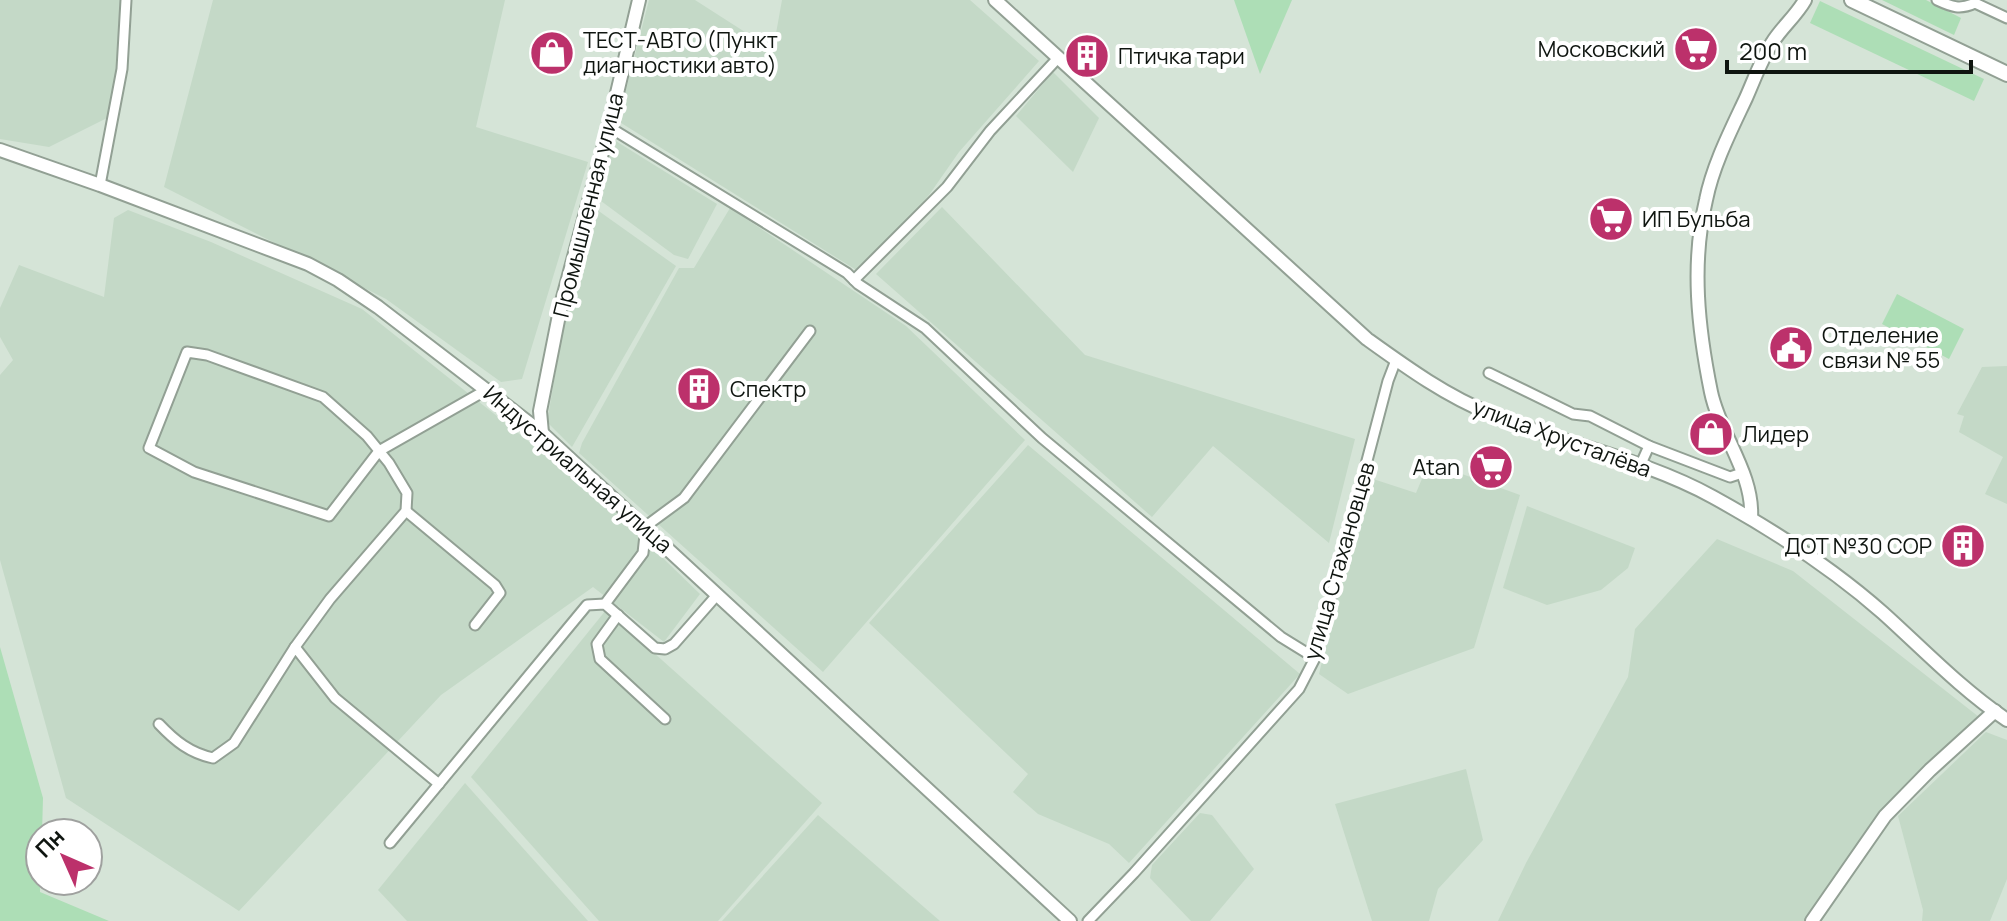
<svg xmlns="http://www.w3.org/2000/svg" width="2007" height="921" viewBox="0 0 2007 921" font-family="Manrope,sans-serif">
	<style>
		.built { fill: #c4d9c7 }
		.green { fill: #addeb6 }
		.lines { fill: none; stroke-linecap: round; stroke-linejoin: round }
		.street-casing { stroke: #92a094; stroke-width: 13 }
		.secondary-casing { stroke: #92a094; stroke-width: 16 }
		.primary-casing { stroke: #92a094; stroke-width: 18 }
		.street { stroke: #fff; stroke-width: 9 }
		.secondary { stroke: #fff; stroke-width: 12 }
		.primary { stroke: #fff; stroke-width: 14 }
		.labels { text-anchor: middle; stroke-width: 8; stroke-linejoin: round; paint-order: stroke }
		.poi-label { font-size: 22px; fill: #0f1510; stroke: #fff; text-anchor: start }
		.street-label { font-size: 22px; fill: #0f1510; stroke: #fff }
	</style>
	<rect width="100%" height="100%" fill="#d5e4d7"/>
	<g class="built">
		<path d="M 0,0 L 122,0 L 119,68 L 107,118 L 49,147 L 0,139 Z"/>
		<path d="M 213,0 L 505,0 L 476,127 L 588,162 L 522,379 L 501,382 L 386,299 L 164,187 Z"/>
		<path d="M 649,0 L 695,0 L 773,50 L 782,0 L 970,0 L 1039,61 L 959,152 L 929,195 L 861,273 L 618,121 Z"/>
		<path d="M 1053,72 L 1099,118 L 1073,172 L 1016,116 Z"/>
		<path d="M 614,140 L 717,204 L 688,259 L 674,255 L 597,198 Z"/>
		<path d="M 593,207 L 676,266 L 572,447 L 547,422 L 568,300 Z"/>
		<path d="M 942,207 L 1085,355 L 1355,439 L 1329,543 L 1213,446 L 1152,517 L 876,274 Z"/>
		<path d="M 730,208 L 906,326 L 1025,440 L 823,672 L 579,453 L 582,443 L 679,268 L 694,268 Z"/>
		<path d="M 128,210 L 211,242 L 362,309 L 605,502 L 700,594 L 664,642 L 593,587 L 441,695 L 239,911 L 66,798 L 0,560 L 0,375 L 13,360 L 0,337 L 0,308 L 19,265 L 104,297 L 114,218 Z"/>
		<path d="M 2007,366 L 2007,504 L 1985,494 L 2003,457 L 1959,432 L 1964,416 L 1957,414 L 1982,367 Z"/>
		<path d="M 1028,445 L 1300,674 L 1129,863 L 1109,844 L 1038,814 L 1013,792 L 1028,774 L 869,623 Z"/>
		<path d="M 1429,462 L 1520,495 L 1474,648 L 1348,694 L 1319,674 L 1367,477 L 1416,493 Z"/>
		<path d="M 1527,506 L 1635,548 L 1628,568 L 1601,590 L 1547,605 L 1503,588 Z"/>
		<path d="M 1717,539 L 1793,571 L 1979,717 L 1872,823 L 1804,921 L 1498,921 L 1526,863 L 1628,677 L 1635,629 Z"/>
		<path d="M 606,610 L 822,803 L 718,921 L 599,921 L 471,777 Z"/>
		<path d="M 1986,732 L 2007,740 L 2007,879 L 1990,921 L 1922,921 L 1923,910 L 1898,816 Z"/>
		<path d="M 1466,769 L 1483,840 L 1438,889 L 1429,921 L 1372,921 L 1335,804 Z"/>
		<path d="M 465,783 L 588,921 L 407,921 L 378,890 Z"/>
		<path d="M 1200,813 L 1212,815 L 1254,869 L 1210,921 L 1191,921 L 1150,878 L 1152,865 Z"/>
		<path d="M 818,815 L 940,921 L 722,921 Z"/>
	</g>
	<g class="green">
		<path d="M 1234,0 L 1292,0 L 1260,74 Z"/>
		<path d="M 1882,0 L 1926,0 L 1961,18 L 1954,35 Z"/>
		<path d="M 1820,1 L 1984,79 L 1974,101 L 1810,23 Z"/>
		<path d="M 1897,294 L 1964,329 L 1949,359 L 1882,324 Z"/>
		<path d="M 0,647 L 43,798 L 42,833 L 40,833 L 40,892 L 109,921 L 0,921 Z"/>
	</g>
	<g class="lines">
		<g class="street-casing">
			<g id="street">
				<path d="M 1937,0 C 1952,7 1960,10 1975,3 L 2007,18"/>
				<path d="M 609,127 L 847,273 L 858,284 L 925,328 L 1042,438 L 1281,637 L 1315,658"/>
				<path d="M 100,185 L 122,69 L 126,0"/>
				<path d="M 854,280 L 947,187 L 990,131 L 1058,58"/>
				<path d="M 1489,373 L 1573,414 L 1590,416 L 1649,446 L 1640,466"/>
				<path d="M 1649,446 L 1730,477 L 1742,473"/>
				<path d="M 406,511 L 495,585 L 500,593 L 475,625"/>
				<path d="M 605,604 L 643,553 L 646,526 L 684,498 L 810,331"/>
				<path d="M 618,615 L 597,644 L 600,659 L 665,719"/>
				<path d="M 295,647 L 330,599 L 406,511 L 407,493 L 389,463 L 367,436 L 323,397 L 207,355 L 187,352 L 149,448 L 194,472 L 329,516 L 379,451 L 488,389"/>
				<path d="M 159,724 C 175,741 190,753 213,758 L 234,743 L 295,647 L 335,698 L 439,784"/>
				<path d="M 390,843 L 587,605 L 605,604 L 655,648 L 665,649 L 674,644 L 717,595"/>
				<path d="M 1088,921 L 1134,873 L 1299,689 L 1315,658 L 1388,381 L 1396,360"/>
			</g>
		</g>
		<g class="secondary-casing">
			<g id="secondary">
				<path d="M 995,0 L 1367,339 C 1406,367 1446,396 1491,414 C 1563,444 1644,459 1713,497 C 1773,530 1831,567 1883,613 C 1923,649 1962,690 2007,720"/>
				<path d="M 0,150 L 100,185 L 308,264 L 338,280 L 378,307 L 542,433 L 1070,921"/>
				<path d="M 542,433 L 540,411 L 561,305 L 609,127 L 639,0"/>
				<path d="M 1751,518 C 1754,474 1720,435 1711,392 C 1698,328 1691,264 1706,200 C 1713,165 1731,130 1746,98 C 1754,80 1761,60 1772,43 C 1781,28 1796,16 1805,0"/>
				<path d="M 1812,921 L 1885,816 L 1930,770 L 1995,711"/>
			</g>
		</g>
		<g class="primary-casing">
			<path id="primary" d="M 1852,0 L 2007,74"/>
		</g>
		<use href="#street" class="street"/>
		<use href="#secondary" class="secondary"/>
		<use href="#primary" class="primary"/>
	</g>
	<defs>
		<g id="supermarket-disc" transform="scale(2.3)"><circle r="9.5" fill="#bc316b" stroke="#fff"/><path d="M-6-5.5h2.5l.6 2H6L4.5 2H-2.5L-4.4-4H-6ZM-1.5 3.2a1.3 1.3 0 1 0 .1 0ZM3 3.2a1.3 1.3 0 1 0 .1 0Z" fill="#fff"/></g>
		<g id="shop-disc" transform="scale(2.3)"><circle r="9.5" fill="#bc316b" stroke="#fff"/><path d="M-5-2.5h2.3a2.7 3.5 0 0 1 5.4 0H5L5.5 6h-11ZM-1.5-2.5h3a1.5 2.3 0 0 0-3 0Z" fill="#fff"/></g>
		<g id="building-disc" transform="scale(2.3)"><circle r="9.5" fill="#bc316b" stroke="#fff"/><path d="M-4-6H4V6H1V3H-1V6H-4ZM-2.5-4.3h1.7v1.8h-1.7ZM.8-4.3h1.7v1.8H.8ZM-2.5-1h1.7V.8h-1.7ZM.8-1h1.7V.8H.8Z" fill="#fff"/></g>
		<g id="civic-disc" transform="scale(2.3)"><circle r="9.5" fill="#bc316b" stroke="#fff"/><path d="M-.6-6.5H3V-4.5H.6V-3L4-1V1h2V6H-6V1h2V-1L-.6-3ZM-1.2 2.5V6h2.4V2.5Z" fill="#fff"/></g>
	</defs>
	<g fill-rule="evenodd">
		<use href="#supermarket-disc" x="1696" y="49"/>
		<use href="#shop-disc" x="552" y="53"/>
		<use href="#building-disc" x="1087" y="56"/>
		<use href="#supermarket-disc" x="1611" y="219"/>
		<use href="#civic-disc" x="1791" y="348"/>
		<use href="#building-disc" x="699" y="389"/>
		<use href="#shop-disc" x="1711" y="434"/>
		<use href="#supermarket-disc" x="1491" y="467"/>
		<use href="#building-disc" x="1963" y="546"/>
	</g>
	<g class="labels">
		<g class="poi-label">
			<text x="583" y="48">ТЕСТ-АВТО (Пункт<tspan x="583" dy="25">диагностики авто)</tspan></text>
			<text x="1665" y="57" text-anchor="end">Московский</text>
			<text x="1118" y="64">Птичка тари</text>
			<text x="1642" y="227">ИП Бульба</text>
			<text x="1822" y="343">Отделение<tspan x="1822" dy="25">связи № 55</tspan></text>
			<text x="730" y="397">Спектр</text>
			<text x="1742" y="442">Лидер</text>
			<text x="1460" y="475" text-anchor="end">Atan</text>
			<text x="1932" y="554" text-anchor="end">ДОТ №30 СОР</text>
		</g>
		<g class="street-label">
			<text transform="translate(588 205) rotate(-76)" y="8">Промышленная улица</text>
			<text transform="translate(1562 438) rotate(20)" y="8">улица Хрусталёва</text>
			<text transform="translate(578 469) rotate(41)" y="8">Индустриальная улица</text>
			<text transform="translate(1339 561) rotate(-74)" y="8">улица Стахановцев</text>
		</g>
	</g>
	<g transform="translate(64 857) rotate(315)"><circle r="38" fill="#ffffff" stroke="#9fa19f" stroke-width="2"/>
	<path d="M0-6L14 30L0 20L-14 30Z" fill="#bc316b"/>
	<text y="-12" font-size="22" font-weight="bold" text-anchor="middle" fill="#0f1510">Пн</text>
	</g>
	<path d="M1727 60v12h244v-12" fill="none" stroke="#0f1510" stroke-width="4"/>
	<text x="1739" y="60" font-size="24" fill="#0f1510" stroke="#ffffff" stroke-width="6" paint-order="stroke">200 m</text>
</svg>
